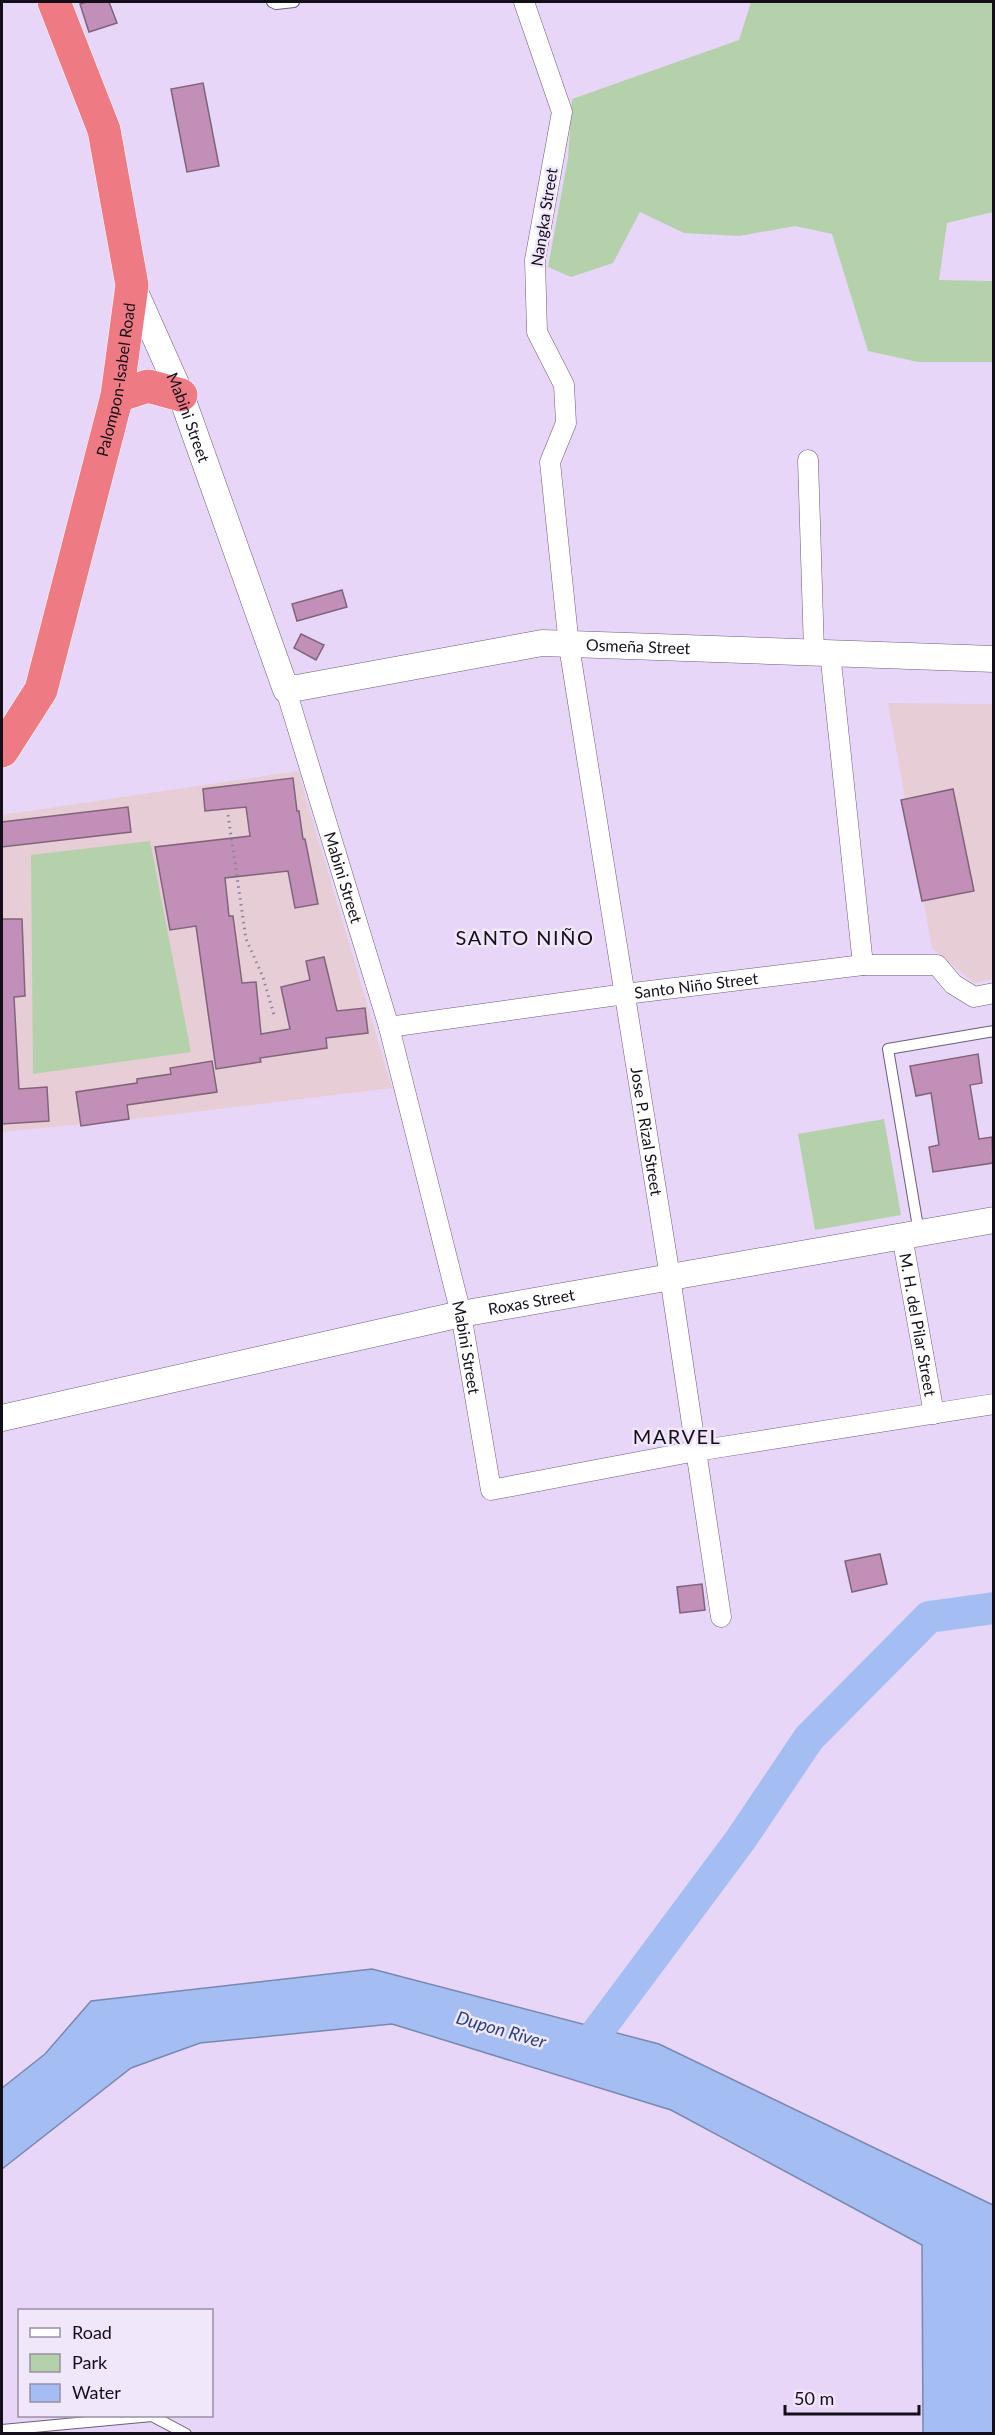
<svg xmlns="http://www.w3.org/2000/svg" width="995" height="2435" viewBox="0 0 995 2435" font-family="Lato,sans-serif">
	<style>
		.education { fill: #e6cdd6 }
		.green { fill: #b4d1ab }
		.water { fill: #a4bdf2; stroke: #7988b1; stroke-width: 1.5 }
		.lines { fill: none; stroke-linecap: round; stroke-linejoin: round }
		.river { stroke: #a4bdf2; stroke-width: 32 }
		.building { fill: #c18fb7; stroke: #80647a; stroke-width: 1.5 }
		.service-casing { stroke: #6d5d7a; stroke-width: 12 }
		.minor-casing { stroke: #6d5d7a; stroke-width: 21 }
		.tertiary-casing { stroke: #6d5d7a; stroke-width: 27 }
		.trunk-casing { stroke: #fff; stroke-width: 34 }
		.path { stroke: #90839b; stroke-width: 3; stroke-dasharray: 1.5 4.5; stroke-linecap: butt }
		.service { stroke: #fff; stroke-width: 10 }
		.minor { stroke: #fff; stroke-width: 20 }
		.tertiary { stroke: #fff; stroke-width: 26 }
		.trunk { stroke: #ee7b84; stroke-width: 33 }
		.labels { text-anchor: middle; stroke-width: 5; stroke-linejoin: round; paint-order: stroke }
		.street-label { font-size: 16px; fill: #140e19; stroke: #f1e7fb }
		.water-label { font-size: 18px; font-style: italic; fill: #27417f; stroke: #f1e7fb }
		.quarter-label { font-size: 20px; letter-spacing: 1.5px; fill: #140e19; stroke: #f1e7fb }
	</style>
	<rect width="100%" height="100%" fill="#e8d6f8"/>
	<g class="education">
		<path d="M 888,703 L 993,704 L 993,979 L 974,983 L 932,948 Z"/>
		<path d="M 298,771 L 392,1088 L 143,1118 L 2,1132 L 2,815 Z"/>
	</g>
	<g class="green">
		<path d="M 751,2 L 993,2 L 993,212 L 947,223 L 939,280 L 993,281 L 993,362 L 918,362 L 868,351 L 832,234 L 795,226 L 739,236 L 684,233 L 640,212 L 613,263 L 571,277 L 548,267 L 568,158 L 572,99 L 739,40 Z"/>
		<path d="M 150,841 L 191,1052 L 33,1074 L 31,855 Z"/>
		<path d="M 884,1119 L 901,1215 L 815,1230 L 798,1134 Z"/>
	</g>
	<path class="water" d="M 372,1969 L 659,2044 L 993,2205 L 993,2433 L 923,2433 L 922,2245 L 671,2110 L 392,2024 L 200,2043 L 131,2068 L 2,2169 L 2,2088 L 45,2054 L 91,2001 Z"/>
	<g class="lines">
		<path class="river" d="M 581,2054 L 741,1839 L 809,1738 L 929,1617 L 994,1608"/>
	</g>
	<g class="building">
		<path d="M 87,2 L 109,2 L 117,23 L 89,32 L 80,4 Z"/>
		<path d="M 203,83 L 219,166 L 187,172 L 171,89 Z"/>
		<path d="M 342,590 L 347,607 L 297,621 L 292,604 Z"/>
		<path d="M 301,634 L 324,645 L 316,660 L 294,648 Z"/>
		<path d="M 293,778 L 297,811 L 299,811 L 303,839 L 305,839 L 318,904 L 295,908 L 288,871 L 225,878 L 229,916 L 233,916 L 242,983 L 256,982 L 261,1034 L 290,1029 L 281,987 L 310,980 L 306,961 L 324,957 L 337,1011 L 365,1008 L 368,1033 L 326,1038 L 327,1048 L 260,1058 L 261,1062 L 216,1069 L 196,926 L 170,930 L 155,847 L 250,836 L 246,807 L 205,811 L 203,789 Z"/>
		<path d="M 953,789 L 974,891 L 922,901 L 901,800 Z"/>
		<path d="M 128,807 L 131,832 L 2,847 L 2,822 Z"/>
		<path d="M 2,919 L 22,919 L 25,996 L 14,997 L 19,1089 L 47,1087 L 49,1121 L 2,1124 Z"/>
		<path d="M 978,1054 L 982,1083 L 970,1085 L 979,1139 L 992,1137 L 993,1163 L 933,1172 L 929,1147 L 939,1145 L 931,1093 L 916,1096 L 910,1066 Z"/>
		<path d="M 212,1061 L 217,1092 L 127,1105 L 129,1119 L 81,1126 L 76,1092 L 137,1083 L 137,1079 L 171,1074 L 170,1068 Z"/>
		<path d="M 880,1554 L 887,1584 L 852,1592 L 845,1561 Z"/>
		<path d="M 702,1584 L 705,1610 L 680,1613 L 677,1587 Z"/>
	</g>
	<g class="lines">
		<g class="service-casing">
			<g id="service">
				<path d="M 272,2 L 276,4 L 294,2"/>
				<path d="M 919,1233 L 888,1049 L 994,1031"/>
				<path d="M 2,2430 L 152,2416 L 186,2434"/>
			</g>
		</g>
		<g class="minor-casing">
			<g id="minor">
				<path id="s1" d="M 524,2 L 562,112 L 535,260 L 537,332 L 564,385 L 566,423 L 550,462 L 569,646 L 670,1277 L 721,1617"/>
				<path d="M 808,460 L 814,651"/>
				<path d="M 830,652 L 863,965"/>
				<path id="s2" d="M 286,690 L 389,1027 L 461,1314 L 491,1490 L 696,1451 L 994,1404"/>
				<path id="s3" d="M 389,1027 L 625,994 L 863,965 L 937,965 L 953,984 L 974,997 L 994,993"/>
				<path id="s4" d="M 902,1236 L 934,1414"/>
			</g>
		</g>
		<g class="tertiary-casing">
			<g id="tertiary">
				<path id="s5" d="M 132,285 L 181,395 L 286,690 L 542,643 L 994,659"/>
				<path id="s6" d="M 2,1418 L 461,1314 L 994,1220"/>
			</g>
		</g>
		<g class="trunk-casing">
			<g id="trunk">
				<path d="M 117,396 L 148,386 L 181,395"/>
				<path id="s7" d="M 2,751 L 41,690 L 117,396 L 132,285 L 104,130 L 54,2"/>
			</g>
		</g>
		<path class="path" d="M 228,815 L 246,939 L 263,977 L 274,1015"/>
		<use href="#service" class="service"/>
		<use href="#minor" class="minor"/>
		<use href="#tertiary" class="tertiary"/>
		<use href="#trunk" class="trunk"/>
	</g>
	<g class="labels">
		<g class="street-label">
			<text transform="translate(544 217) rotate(-81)" y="6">Nangka Street</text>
			<text dy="6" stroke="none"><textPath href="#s7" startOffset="392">Palompon-Isabel Road</textPath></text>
			<text dy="6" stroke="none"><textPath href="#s5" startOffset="144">Mabini Street</textPath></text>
			<text dy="6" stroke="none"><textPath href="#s5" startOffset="790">Osmeña Street</textPath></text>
			<text dy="6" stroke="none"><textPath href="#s2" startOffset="196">Mabini Street</textPath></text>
			<text dy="6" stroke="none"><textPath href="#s3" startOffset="310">Santo Niño Street</textPath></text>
			<text dy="6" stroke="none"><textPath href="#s1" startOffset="1155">Jose P. Rizal Street</textPath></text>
			<text dy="6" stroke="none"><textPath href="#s6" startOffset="542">Roxas Street</textPath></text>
			<text dy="6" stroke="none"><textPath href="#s4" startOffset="90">M. H. del Pilar Street</textPath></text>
			<text dy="6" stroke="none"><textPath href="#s2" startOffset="682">Mabini Street</textPath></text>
		</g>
		<g class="water-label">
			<text transform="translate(501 2030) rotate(16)" y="6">Dupon River</text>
		</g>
		<g class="quarter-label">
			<text x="525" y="945">SANTO NIÑO</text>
			<text x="677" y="1444">MARVEL</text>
		</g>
	</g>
	<rect width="995" height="2435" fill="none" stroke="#140e19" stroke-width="6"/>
	<rect x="18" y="2309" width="195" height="108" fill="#f1e7fb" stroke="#9990a1" stroke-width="1.5"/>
	<rect x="30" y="2328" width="30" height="9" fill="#ffffff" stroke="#9990a1" stroke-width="1.5"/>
	<text x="72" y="2339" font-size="18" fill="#140e19">Road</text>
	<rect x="30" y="2354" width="30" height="18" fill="#b4d1ab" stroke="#9990a1" stroke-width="1.5"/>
	<text x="72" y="2369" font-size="18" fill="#140e19">Park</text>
	<rect x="30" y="2384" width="30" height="18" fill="#a4bdf2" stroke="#9990a1" stroke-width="1.5"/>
	<text x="72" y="2399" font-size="18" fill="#140e19">Water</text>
	<path d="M785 2405v9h134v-9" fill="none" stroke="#140e19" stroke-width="3"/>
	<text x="794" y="2405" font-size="18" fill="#140e19" stroke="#f1e7fb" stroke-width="4.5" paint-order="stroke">50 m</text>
</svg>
